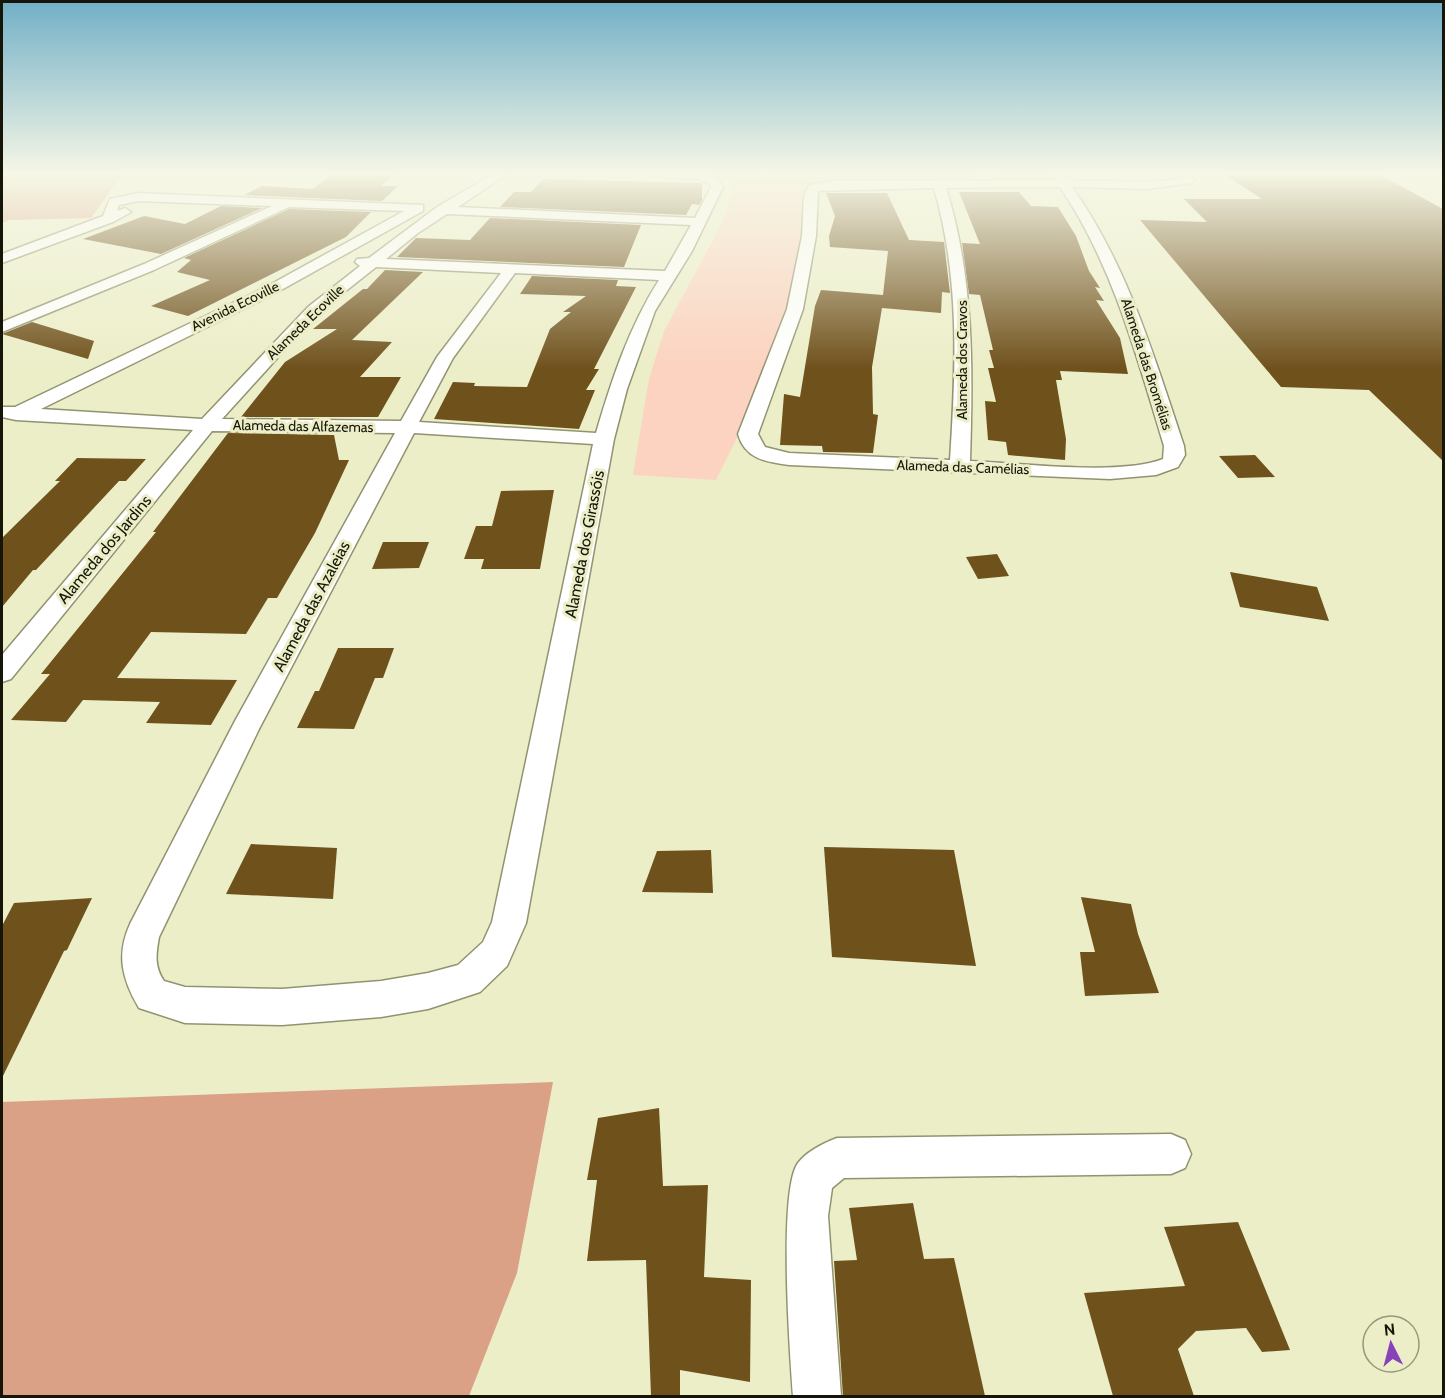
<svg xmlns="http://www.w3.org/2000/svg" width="1445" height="1398" viewBox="0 0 1445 1398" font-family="Cabin,sans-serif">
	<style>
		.green { fill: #fcd2c0 }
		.forest { fill: #dba186 }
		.building { fill: #6f511c }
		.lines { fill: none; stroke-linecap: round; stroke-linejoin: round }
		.street-casing { stroke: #919370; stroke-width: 3 }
		.street { fill: #fff; fill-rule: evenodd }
		.labels { text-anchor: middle; stroke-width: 6; stroke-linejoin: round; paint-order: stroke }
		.far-street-label { font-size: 14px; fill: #151608; stroke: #eceec8 }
		.street-label { font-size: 16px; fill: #151608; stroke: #eceec8 }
	</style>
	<rect width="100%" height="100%" fill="#eceec8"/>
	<g class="green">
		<path d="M 679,173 L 986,173 L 963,182 L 814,185 L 807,213 L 796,289 L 740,432 L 716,480 L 633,475 L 649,379 L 664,331 L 720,227 L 735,188 C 729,173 694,175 679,173 Z"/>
		<path d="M 1003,173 L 1047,173 L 1053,181 L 985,182 Z"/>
	</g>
	<g class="forest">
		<path d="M 2,173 L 123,173 L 91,218 L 10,220 L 2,223 Z"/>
		<path d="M 553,1082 L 517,1273 L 469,1396 L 2,1396 L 2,1102 Z"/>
	</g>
	<g class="building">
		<path d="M 334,173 L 398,173 L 380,186 L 398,186 L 382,201 L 244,195 L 262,186 L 313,189 Z"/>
		<path d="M 1222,173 L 1377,173 L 1443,209 L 1443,461 L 1369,390 L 1281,387 L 1140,220 L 1207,222 L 1184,199 L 1262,199 Z"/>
		<path d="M 543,179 L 702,183 L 702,200 L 699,205 L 692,204 L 686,215 L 500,207 L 514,192 L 531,192 Z"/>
		<path d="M 959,192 L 1019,192 L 1031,206 L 1058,207 L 1076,236 L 1089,271 L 1100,288 L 1095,287 L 1104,301 L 1096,300 L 1120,338 L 1128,374 L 1060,371 L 1062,380 L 1056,380 L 1066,439 L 1065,460 L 1008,455 L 1006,442 L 988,440 L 985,401 L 996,402 L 988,368 L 994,368 L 989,350 L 993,350 L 980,295 L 969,294 L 962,243 L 980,244 Z"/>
		<path d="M 826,193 L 887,193 L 909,240 L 944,242 L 950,293 L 942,292 L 941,313 L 882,308 L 872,367 L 873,414 L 878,415 L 873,453 L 823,452 L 822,446 L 780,445 L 784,394 L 800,397 L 815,306 L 821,290 L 883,295 L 888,251 L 830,247 L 829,236 L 835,216 Z"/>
		<path d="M 221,206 L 262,208 L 161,254 L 83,239 L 144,216 L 185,224 Z"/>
		<path d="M 289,209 L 371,212 L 346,237 L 188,316 L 151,306 L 210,280 L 177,272 L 191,260 L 184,258 Z"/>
		<path d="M 490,218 L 641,225 L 624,267 L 397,257 L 416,238 L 470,240 Z"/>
		<path d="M 385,270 L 423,272 L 352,340 L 392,342 L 360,377 L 401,377 L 378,417 L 241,417 L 285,362 L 337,329 L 313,329 L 363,289 L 367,289 Z"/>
		<path d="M 532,276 L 618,280 L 616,286 L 636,287 L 594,369 L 599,369 L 586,390 L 595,390 L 579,429 L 434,419 L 453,382 L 475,383 L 474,386 L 527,387 L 550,329 L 571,312 L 563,312 L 586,296 L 520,294 Z"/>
		<path d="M 32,322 L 94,341 L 88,359 L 2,334 Z"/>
		<path d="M 228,433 L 334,435 L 339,460 L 349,460 L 315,533 L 277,598 L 268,598 L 246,634 L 151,632 L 117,678 L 237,680 L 211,725 L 146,723 L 160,702 L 83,700 L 66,722 L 11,720 L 50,674 L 41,674 L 156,532 L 153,532 Z"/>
		<path d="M 1255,455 L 1275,477 L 1238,478 L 1219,456 Z"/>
		<path d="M 77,458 L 146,459 L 126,481 L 119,481 L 36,570 L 33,570 L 2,607 L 2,538 L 60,481 L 55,481 Z"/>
		<path d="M 554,490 L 540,569 L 481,569 L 484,559 L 464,559 L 476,526 L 492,526 L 501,491 Z"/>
		<path d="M 383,542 L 429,542 L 419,568 L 372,569 Z"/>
		<path d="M 997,554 L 1009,576 L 978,579 L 966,557 Z"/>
		<path d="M 1230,572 L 1317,587 L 1329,621 L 1240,607 Z"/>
		<path d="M 338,648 L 394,648 L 383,678 L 375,678 L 354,729 L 297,728 L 315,691 L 319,691 Z"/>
		<path d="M 251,844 L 337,848 L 333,899 L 226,894 Z"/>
		<path d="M 824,847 L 954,850 L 976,966 L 832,957 Z"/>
		<path d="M 711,850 L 713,893 L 642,892 L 657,851 Z"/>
		<path d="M 1081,897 L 1131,904 L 1138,934 L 1159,993 L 1085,996 L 1080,952 L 1095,952 Z"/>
		<path d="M 92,898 L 67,950 L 64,951 L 2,1078 L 2,926 L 14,903 Z"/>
		<path d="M 659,1108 L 663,1186 L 708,1185 L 704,1277 L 751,1280 L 750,1382 L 680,1370 L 680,1396 L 651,1396 L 646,1260 L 587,1261 L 597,1180 L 587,1180 L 598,1118 Z"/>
		<path d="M 913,1203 L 924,1259 L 954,1258 L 985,1396 L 843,1396 L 834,1261 L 857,1260 L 849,1208 Z"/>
		<path d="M 1238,1222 L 1290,1350 L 1262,1352 L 1246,1328 L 1196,1331 L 1178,1349 L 1194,1396 L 1113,1396 L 1084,1293 L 1185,1286 L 1164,1227 Z"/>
	</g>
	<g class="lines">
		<g class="street-casing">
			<g id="street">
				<path d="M 495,173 L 509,173 L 458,207 L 695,218 L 711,187 L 709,183 L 699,179 L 648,176 L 643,173 L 704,173 L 718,179 L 723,187 L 692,251 L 655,311 L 627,389 L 614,439 L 526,923 L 507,966 L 480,992 L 428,1009 L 381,1017 L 282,1025 L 185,1023 L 139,1008 C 122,979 116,955 130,924 L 235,721 L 395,433 L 212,431 L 11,679 L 2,682 L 2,655 L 193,430 L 16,420 L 2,417 L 2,407 L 15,407 L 264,288 L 404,211 L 289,207 L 154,270 L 2,332 L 2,322 L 144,264 L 272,206 L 138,201 L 119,205 L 117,211 L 125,208 L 131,212 L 113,222 L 2,263 L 2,254 L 103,216 L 110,199 L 138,193 L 423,205 L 423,211 L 274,294 L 41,409 L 202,419 L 308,307 L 360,266 L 355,262 L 357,259 L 369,258 L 437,207 ZM 447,214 L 691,225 L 665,271 L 386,259 L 418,233 ZM 376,267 L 501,273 L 437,357 L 401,421 L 222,419 L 318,313 ZM 515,273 L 659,280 C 629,327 612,379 596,433 L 419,422 L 453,358 ZM 414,433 L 593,444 L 492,922 L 483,942 L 458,965 L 428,973 L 381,981 L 282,989 L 185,987 L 164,981 C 154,966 156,954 159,937 L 259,729 Z"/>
				<path d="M 1051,173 L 1062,173 L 1067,180 L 1147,182 L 1182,179 L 1179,173 L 1190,173 L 1195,179 L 1192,183 L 1147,189 L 1072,187 C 1127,264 1154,356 1184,446 L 1185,455 L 1178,467 L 1156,475 L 1110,479 L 789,465 C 766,462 745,459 738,434 L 787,309 L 802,236 L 804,196 L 809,185 L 834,181 L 1055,180 ZM 1017,187 L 1060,187 C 1113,265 1137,357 1164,446 L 1163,459 C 1121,476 1019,463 970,461 C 973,368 974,277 946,188 ZM 934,188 C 960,278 956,368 950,460 L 789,453 L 765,447 L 758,434 L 803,309 L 816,236 L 818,191 Z"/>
				<path d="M 1171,1134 L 1185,1140 L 1191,1154 L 1185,1168 L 1171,1174 L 844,1178 L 832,1188 L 828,1216 L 841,1396 L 793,1396 C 790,1356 778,1190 798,1163 C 807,1151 824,1143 837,1138 Z"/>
			</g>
		</g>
		<use href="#street" class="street"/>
	</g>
	<linearGradient id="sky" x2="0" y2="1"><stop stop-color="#71afc7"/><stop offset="0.47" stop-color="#f6f7e6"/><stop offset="1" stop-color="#f6f7e6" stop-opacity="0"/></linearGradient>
	<rect width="1445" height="369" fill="url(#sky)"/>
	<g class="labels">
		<g class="far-street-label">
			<text transform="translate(235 306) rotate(-26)" y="5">Avenida Ecoville</text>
			<text transform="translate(305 322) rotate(-44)" y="5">Alameda Ecoville</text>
			<text transform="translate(962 360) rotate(-90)" y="5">Alameda dos Cravos</text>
			<text transform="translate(1147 364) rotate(72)" y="5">Alameda das Bromélias</text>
			<text transform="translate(303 426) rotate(1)" y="5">Alameda das Alfazemas</text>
			<text transform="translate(963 467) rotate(2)" y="5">Alameda das Camélias</text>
		</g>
		<g class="street-label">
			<text transform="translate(584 544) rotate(-79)" y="6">Alameda dos Girassóis</text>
			<text transform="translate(104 549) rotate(-50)" y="6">Alameda dos Jardins</text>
			<text transform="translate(311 606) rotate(-62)" y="6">Alameda das Azaleias</text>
		</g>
	</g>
	<rect width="1445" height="1398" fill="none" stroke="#151608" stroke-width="6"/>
	<g transform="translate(1391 1344) rotate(354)"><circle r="28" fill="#eceec8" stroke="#96987b" stroke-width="1.5"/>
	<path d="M0-4.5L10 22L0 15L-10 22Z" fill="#8644b8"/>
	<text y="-9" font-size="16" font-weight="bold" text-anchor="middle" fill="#151608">N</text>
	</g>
</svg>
